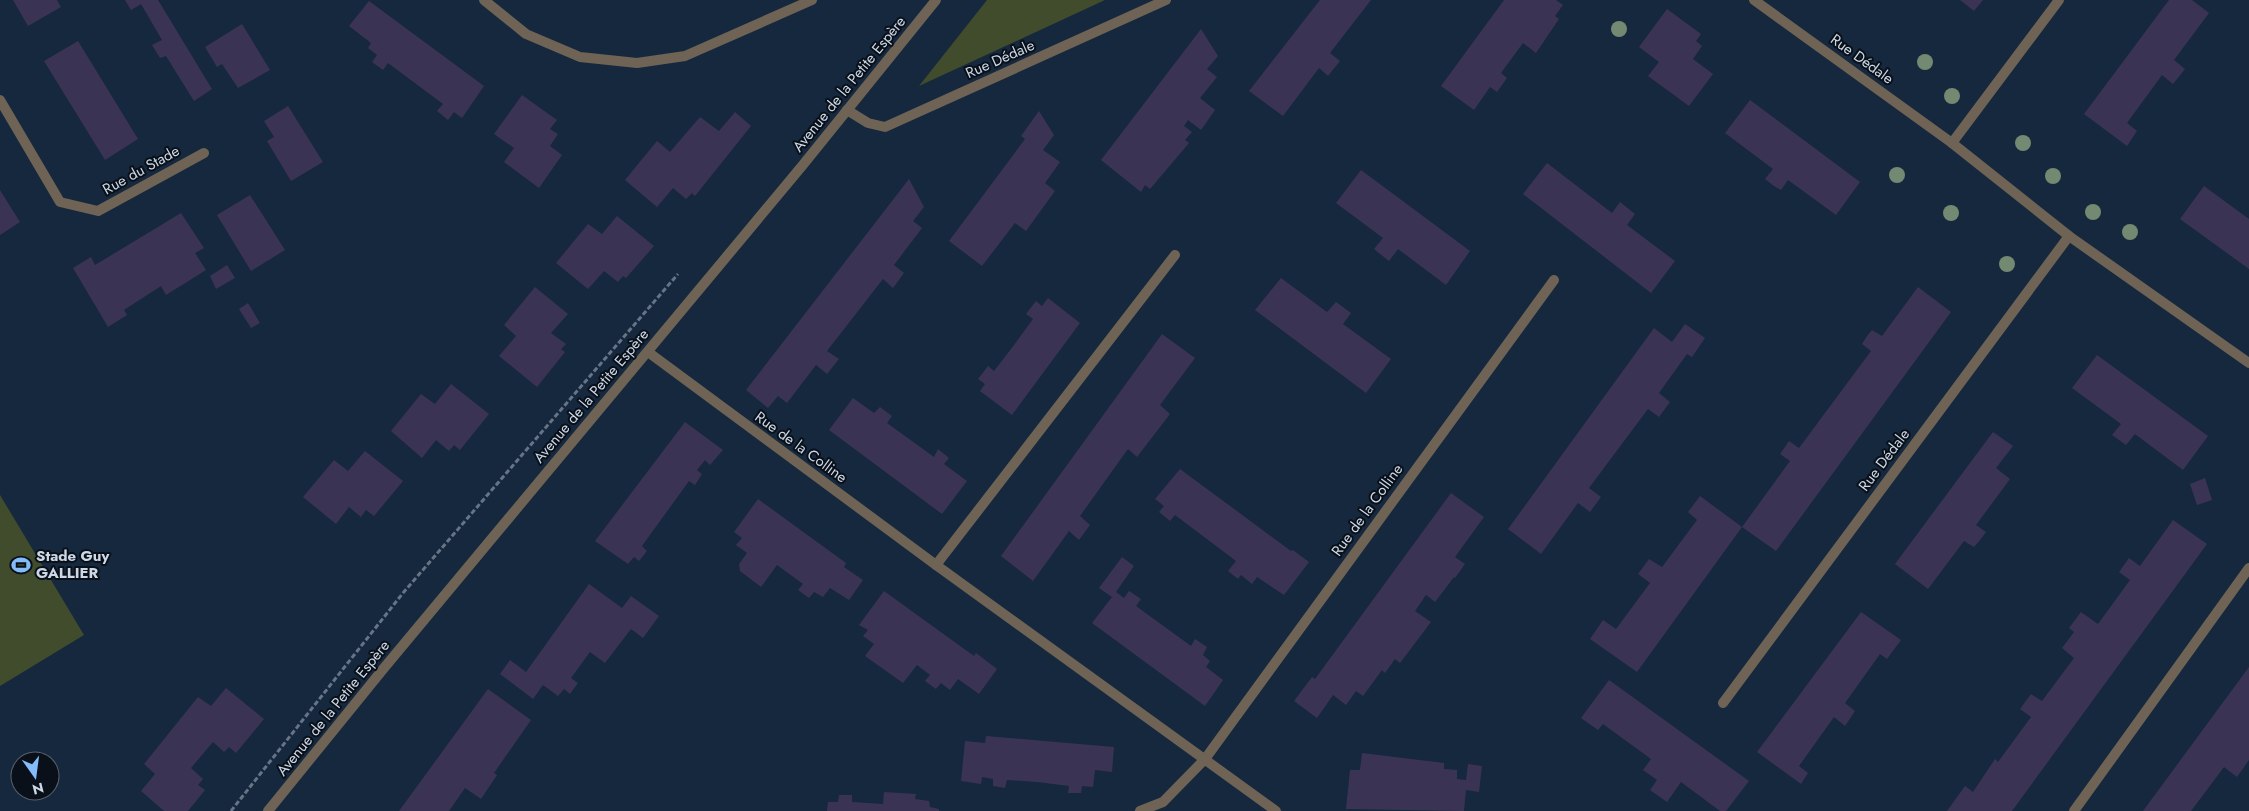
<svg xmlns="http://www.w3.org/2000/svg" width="2249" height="811" viewBox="0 0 2249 811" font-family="Jost,sans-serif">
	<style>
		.green { fill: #404c2c }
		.building { fill: #3b3354 }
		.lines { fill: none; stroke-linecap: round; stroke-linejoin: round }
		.path { stroke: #657486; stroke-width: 3; stroke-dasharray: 5 2.5; stroke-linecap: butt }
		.minor { stroke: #6e6355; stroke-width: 10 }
		.tertiary { stroke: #6e6355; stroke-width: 10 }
		.tree { fill: #748971 }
		.labels { text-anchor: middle; stroke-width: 4; stroke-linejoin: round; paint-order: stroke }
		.street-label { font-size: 15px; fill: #cdd8e6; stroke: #09101a }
		.poi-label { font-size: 15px; font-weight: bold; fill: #cdd8e6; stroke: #09101a; text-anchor: start }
	</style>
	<rect width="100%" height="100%" fill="#16283d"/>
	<g class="green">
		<path d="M 987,0 L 1105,0 L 919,86 Z"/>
		<path d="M 0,495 L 84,635 L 0,686 Z"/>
	</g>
	<g class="building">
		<path d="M 13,0 L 57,0 L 61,7 L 28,26 Z"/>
		<path d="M 125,0 L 158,0 L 212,89 L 194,101 L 166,56 L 160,58 L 152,45 L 162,40 L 141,4 L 131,10 Z"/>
		<path d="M 1320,0 L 1371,0 L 1330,53 L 1340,61 L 1328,76 L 1319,68 L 1283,116 L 1249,91 Z"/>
		<path d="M 1504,0 L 1556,0 L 1563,5 L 1555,16 L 1559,19 L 1536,53 L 1523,43 L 1501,73 L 1507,78 L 1497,92 L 1490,87 L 1474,110 L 1441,86 Z"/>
		<path d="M 1960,0 L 1983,0 L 1974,11 Z"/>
		<path d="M 2169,0 L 2192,0 L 2209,13 L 2174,60 L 2185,69 L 2173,84 L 2162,75 L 2127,123 L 2137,131 L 2127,146 L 2084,114 Z"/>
		<path d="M 369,1 L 484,86 L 462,118 L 454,112 L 448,120 L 437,111 L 443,104 L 388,63 L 383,70 L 372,62 L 377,55 L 368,48 L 371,43 L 349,26 Z"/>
		<path d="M 1667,9 L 1701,34 L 1696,41 L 1702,46 L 1693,59 L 1713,74 L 1689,106 L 1648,76 L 1659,62 L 1639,47 Z"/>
		<path d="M 242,24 L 270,70 L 238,88 L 222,64 L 217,67 L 205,47 Z"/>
		<path d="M 1201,29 L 1218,56 L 1207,69 L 1217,77 L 1200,98 L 1215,110 L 1201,130 L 1188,120 L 1184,126 L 1192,132 L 1185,140 L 1189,143 L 1150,189 L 1145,185 L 1141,192 L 1101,160 Z"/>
		<path d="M 78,41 L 138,139 L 105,160 L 44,61 Z"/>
		<path d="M 522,95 L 557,120 L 550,129 L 558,134 L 550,146 L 562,155 L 539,188 L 504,162 L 514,148 L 494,134 Z"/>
		<path d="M 1750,100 L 1860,182 L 1836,215 L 1788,180 L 1781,190 L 1774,186 L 1765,179 L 1773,169 L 1725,133 Z"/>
		<path d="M 288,106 L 323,162 L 291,181 L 267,141 L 274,137 L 264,121 Z"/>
		<path d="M 1039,111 L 1054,135 L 1043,150 L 1060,162 L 1045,183 L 1055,191 L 1026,231 L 1015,223 L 982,266 L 949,241 L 1025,139 L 1021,136 Z"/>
		<path d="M 735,112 L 751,126 L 695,196 L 692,193 L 686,199 L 673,188 L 657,207 L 625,180 L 657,141 L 670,152 L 700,117 L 719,131 Z"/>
		<path d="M 1547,163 L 1612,213 L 1620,202 L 1635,214 L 1627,225 L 1675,261 L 1651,293 L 1523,194 Z"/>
		<path d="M 1361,170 L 1470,251 L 1446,285 L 1398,249 L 1389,261 L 1374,249 L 1383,238 L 1336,203 Z"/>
		<path d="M 909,179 L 924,207 L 913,221 L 922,228 L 894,265 L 904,273 L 893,288 L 883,279 L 827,351 L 839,359 L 827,374 L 816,365 L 787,403 L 778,396 L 768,408 L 746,390 Z"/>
		<path d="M 2204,186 L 2249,219 L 2249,269 L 2180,219 Z"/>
		<path d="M 0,190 L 20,222 L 0,235 Z"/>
		<path d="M 250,195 L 285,250 L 251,271 L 217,215 Z"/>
		<path d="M 181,213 L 204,248 L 195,253 L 206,270 L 166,295 L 161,286 L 124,310 L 127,315 L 108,327 L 73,268 L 91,257 L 95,265 Z"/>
		<path d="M 617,216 L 654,246 L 626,278 L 623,276 L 618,282 L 604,271 L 588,289 L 556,263 L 588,224 L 602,234 Z"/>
		<path d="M 227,265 L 235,278 L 216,289 L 210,276 Z"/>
		<path d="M 1281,278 L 1327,312 L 1336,302 L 1343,307 L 1351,313 L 1343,324 L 1391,359 L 1366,393 L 1255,310 Z"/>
		<path d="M 535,287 L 568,314 L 551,333 L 566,344 L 561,349 L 565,352 L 537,387 L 499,356 L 516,336 L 504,325 Z"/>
		<path d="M 1918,287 L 1951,312 L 1776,551 L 1742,527 L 1637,672 L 1590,639 L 1603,620 L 1616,629 L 1650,583 L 1638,574 L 1649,559 L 1662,567 L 1697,520 L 1688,512 L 1700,496 L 1742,527 L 1790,461 L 1780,454 L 1789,441 L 1799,448 L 1871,351 L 1862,344 L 1867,336 L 1872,330 L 1882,336 Z"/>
		<path d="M 1048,298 L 1080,323 L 1012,415 L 980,391 L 985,384 L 978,379 L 988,366 L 994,371 L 1014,345 L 1033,319 L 1026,314 L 1036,301 L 1042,306 Z"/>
		<path d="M 248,303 L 260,323 L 251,328 L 239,309 Z"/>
		<path d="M 1685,324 L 1705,338 L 1692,357 L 1687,354 L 1659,393 L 1670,402 L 1659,417 L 1648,409 L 1589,488 L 1601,497 L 1590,512 L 1578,503 L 1541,554 L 1508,529 L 1654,328 L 1672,342 Z"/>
		<path d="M 1162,334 L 1195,358 L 1160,405 L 1170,414 L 1137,457 L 1128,449 L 1080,516 L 1090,525 L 1079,540 L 1069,531 L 1033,581 L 1001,556 Z"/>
		<path d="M 2097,355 L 2208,436 L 2183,470 L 2135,434 L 2126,445 L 2112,435 L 2121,424 L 2072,388 Z"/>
		<path d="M 451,384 L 489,414 L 460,450 L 454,445 L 449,451 L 436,440 L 422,458 L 391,431 L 421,394 L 435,404 Z"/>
		<path d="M 853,398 L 874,413 L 880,407 L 892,416 L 887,423 L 934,457 L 938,449 L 949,458 L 944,464 L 967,481 L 942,514 L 829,430 Z"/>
		<path d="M 685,422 L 723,450 L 710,465 L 705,460 L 697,470 L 702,474 L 695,485 L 689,481 L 642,546 L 647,551 L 639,561 L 634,557 L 628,564 L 595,541 Z"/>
		<path d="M 1993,432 L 2013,446 L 1996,468 L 2010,479 L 1976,525 L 1986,532 L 1980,540 L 1974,547 L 1964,541 L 1928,589 L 1895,564 Z"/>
		<path d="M 365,451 L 403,481 L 374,516 L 366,510 L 361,517 L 349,507 L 336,524 L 303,497 L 334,460 L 348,471 Z"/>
		<path d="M 1180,469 L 1291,551 L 1293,550 L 1309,562 L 1284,595 L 1257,577 L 1252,584 L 1241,575 L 1238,579 L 1228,571 L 1236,561 L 1175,515 L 1170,521 L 1159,512 L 1164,506 L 1155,499 Z"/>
		<path d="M 2205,478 L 2212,500 L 2197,505 L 2190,484 Z"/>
		<path d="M 1451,493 L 1484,517 L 1455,557 L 1465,564 L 1455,578 L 1454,577 L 1435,602 L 1426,595 L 1415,611 L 1431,622 L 1400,663 L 1395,659 L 1385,673 L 1382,670 L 1363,696 L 1356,691 L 1346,705 L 1333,695 L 1317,718 L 1294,701 L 1312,677 L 1315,679 Z"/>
		<path d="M 758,499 L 846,563 L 844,567 L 863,580 L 849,600 L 830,588 L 823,597 L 814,592 L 809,598 L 798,590 L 803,584 L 777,565 L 761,587 L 740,571 L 739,564 L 747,553 L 736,545 L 742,538 L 734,532 Z"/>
		<path d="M 2173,520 L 2207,544 L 2012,811 L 1947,811 L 1965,786 L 1973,792 L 1995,759 L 1998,762 L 2031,717 L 2020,709 L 2031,694 L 2042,701 L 2074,658 L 2062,648 L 2074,632 L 2069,628 L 2081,612 L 2098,624 L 2130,580 L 2119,572 L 2129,558 L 2140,566 Z"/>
		<path d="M 1122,557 L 1134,566 L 1116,592 L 1124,598 L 1129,591 L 1141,599 L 1136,606 L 1191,646 L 1195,639 L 1207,647 L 1203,655 L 1210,661 L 1206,667 L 1223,680 L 1205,706 L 1092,623 L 1112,597 L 1099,588 Z"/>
		<path d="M 589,584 L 622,608 L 631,596 L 659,616 L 643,638 L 631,629 L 605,663 L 590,652 L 571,678 L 578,683 L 570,694 L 564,689 L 558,696 L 543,685 L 533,699 L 500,674 L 510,660 L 526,672 Z"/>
		<path d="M 884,591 L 974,656 L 976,653 L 997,669 L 979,694 L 958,679 L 950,690 L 941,683 L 936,689 L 925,681 L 930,675 L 917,665 L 903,683 L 865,656 L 874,644 L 863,636 L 868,630 L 859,625 Z"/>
		<path d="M 1861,612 L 1901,640 L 1887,659 L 1880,654 L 1845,703 L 1855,711 L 1845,726 L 1834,717 L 1799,766 L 1808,773 L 1801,784 L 1757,752 Z"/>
		<path d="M 2249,667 L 2249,760 L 2237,777 L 2224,767 L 2191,811 L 2143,811 Z"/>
		<path d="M 1609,680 L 1749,781 L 1726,811 L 1720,811 L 1681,782 L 1667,802 L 1650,790 L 1657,780 L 1643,770 L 1651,759 L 1603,724 L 1598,730 L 1581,718 Z"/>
		<path d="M 226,688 L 264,719 L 236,753 L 229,747 L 224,752 L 213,742 L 191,768 L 203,779 L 198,785 L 205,790 L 188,811 L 164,811 L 141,791 L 155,774 L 144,764 L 198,697 L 211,706 Z"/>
		<path d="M 488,689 L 531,720 L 494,773 L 497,775 L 481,799 L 465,788 L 449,811 L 399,811 Z"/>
		<path d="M 986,736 L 1114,747 L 1112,772 L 1095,770 L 1093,787 L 1082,786 L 1081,793 L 1068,793 L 1069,786 L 1037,782 L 1007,780 L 1005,788 L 993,786 L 993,779 L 982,777 L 981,784 L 961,781 L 965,741 L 985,743 Z"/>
		<path d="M 1362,753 L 1444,763 L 1444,769 L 1457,770 L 1457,779 L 1466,780 L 1468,764 L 1482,766 L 1479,792 L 1466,790 L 1464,811 L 1346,809 L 1350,770 L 1360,770 Z"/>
		<path d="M 884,792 L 916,794 L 915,799 L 929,801 L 930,807 L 939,809 L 939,811 L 827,811 L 828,802 L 838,802 L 839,795 L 852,795 L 852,802 L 883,804 Z"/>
	</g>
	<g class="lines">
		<path class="path" d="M 231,811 L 403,593 L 678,274"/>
		<g class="minor">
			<path d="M 484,0 L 526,34 L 580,57 L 637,63 L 685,56 L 812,0"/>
			<path d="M 1754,0 L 1952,143 L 2069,236 L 2249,363"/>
			<path d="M 0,100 L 60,202 L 98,211 L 204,153"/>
			<path d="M 847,110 L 868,123 L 885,127 L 1166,0"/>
			<path d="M 1952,143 L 2059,0"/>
			<path d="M 648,352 L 936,565 L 1276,811"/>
			<path d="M 936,565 L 1175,255"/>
			<path d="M 1723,703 L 2069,236"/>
			<path d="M 1140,811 L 1163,802 L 1205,759 L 1554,280"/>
			<path d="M 2074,811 L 2249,568"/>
		</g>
		<path class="tertiary" d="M 268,811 L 384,668 L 802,166 L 936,0"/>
	</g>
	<g class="tree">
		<circle cx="1619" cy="29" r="8"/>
		<circle cx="1925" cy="62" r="8"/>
		<circle cx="1952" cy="96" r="8"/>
		<circle cx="2023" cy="143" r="8"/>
		<circle cx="1897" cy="175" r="8"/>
		<circle cx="2053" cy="176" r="8"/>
		<circle cx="2093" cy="212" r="8"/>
		<circle cx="1951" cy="213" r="8"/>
		<circle cx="2130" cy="232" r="8"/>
		<circle cx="2007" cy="264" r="8"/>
	</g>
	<defs>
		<g id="stadium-bare" transform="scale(1.5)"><path d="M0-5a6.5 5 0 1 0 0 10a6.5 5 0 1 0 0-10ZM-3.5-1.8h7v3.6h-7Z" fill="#84bcfb" stroke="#09101a" stroke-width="2.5" paint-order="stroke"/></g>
	</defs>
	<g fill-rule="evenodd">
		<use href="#stadium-bare" x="21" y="565"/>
	</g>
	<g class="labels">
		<g class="street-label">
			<text transform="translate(1000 59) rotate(-24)" y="5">Rue Dédale</text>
			<text transform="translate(1862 59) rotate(36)" y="5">Rue Dédale</text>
			<text transform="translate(849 84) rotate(-51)" y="5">Avenue de la Petite Espère</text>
			<text transform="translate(141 170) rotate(-29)" y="5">Rue du Stade</text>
			<text transform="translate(591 396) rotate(-50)" y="5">Avenue de la Petite Espère</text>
			<text transform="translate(801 447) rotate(36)" y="5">Rue de la Colline</text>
			<text transform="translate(1884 460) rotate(-53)" y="5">Rue Dédale</text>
			<text transform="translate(1367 510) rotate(-54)" y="5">Rue de la Colline</text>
			<text transform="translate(333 708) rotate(-51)" y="5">Avenue de la Petite Espère</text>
		</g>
		<g class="poi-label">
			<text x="36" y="561">Stade Guy<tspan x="36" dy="17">GALLIER</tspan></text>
		</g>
	</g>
	<g transform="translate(35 776) rotate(166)"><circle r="24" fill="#09101a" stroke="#57606c"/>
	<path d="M0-4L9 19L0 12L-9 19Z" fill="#84bcfb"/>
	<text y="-8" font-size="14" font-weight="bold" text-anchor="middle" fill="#cdd8e6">N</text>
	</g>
</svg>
